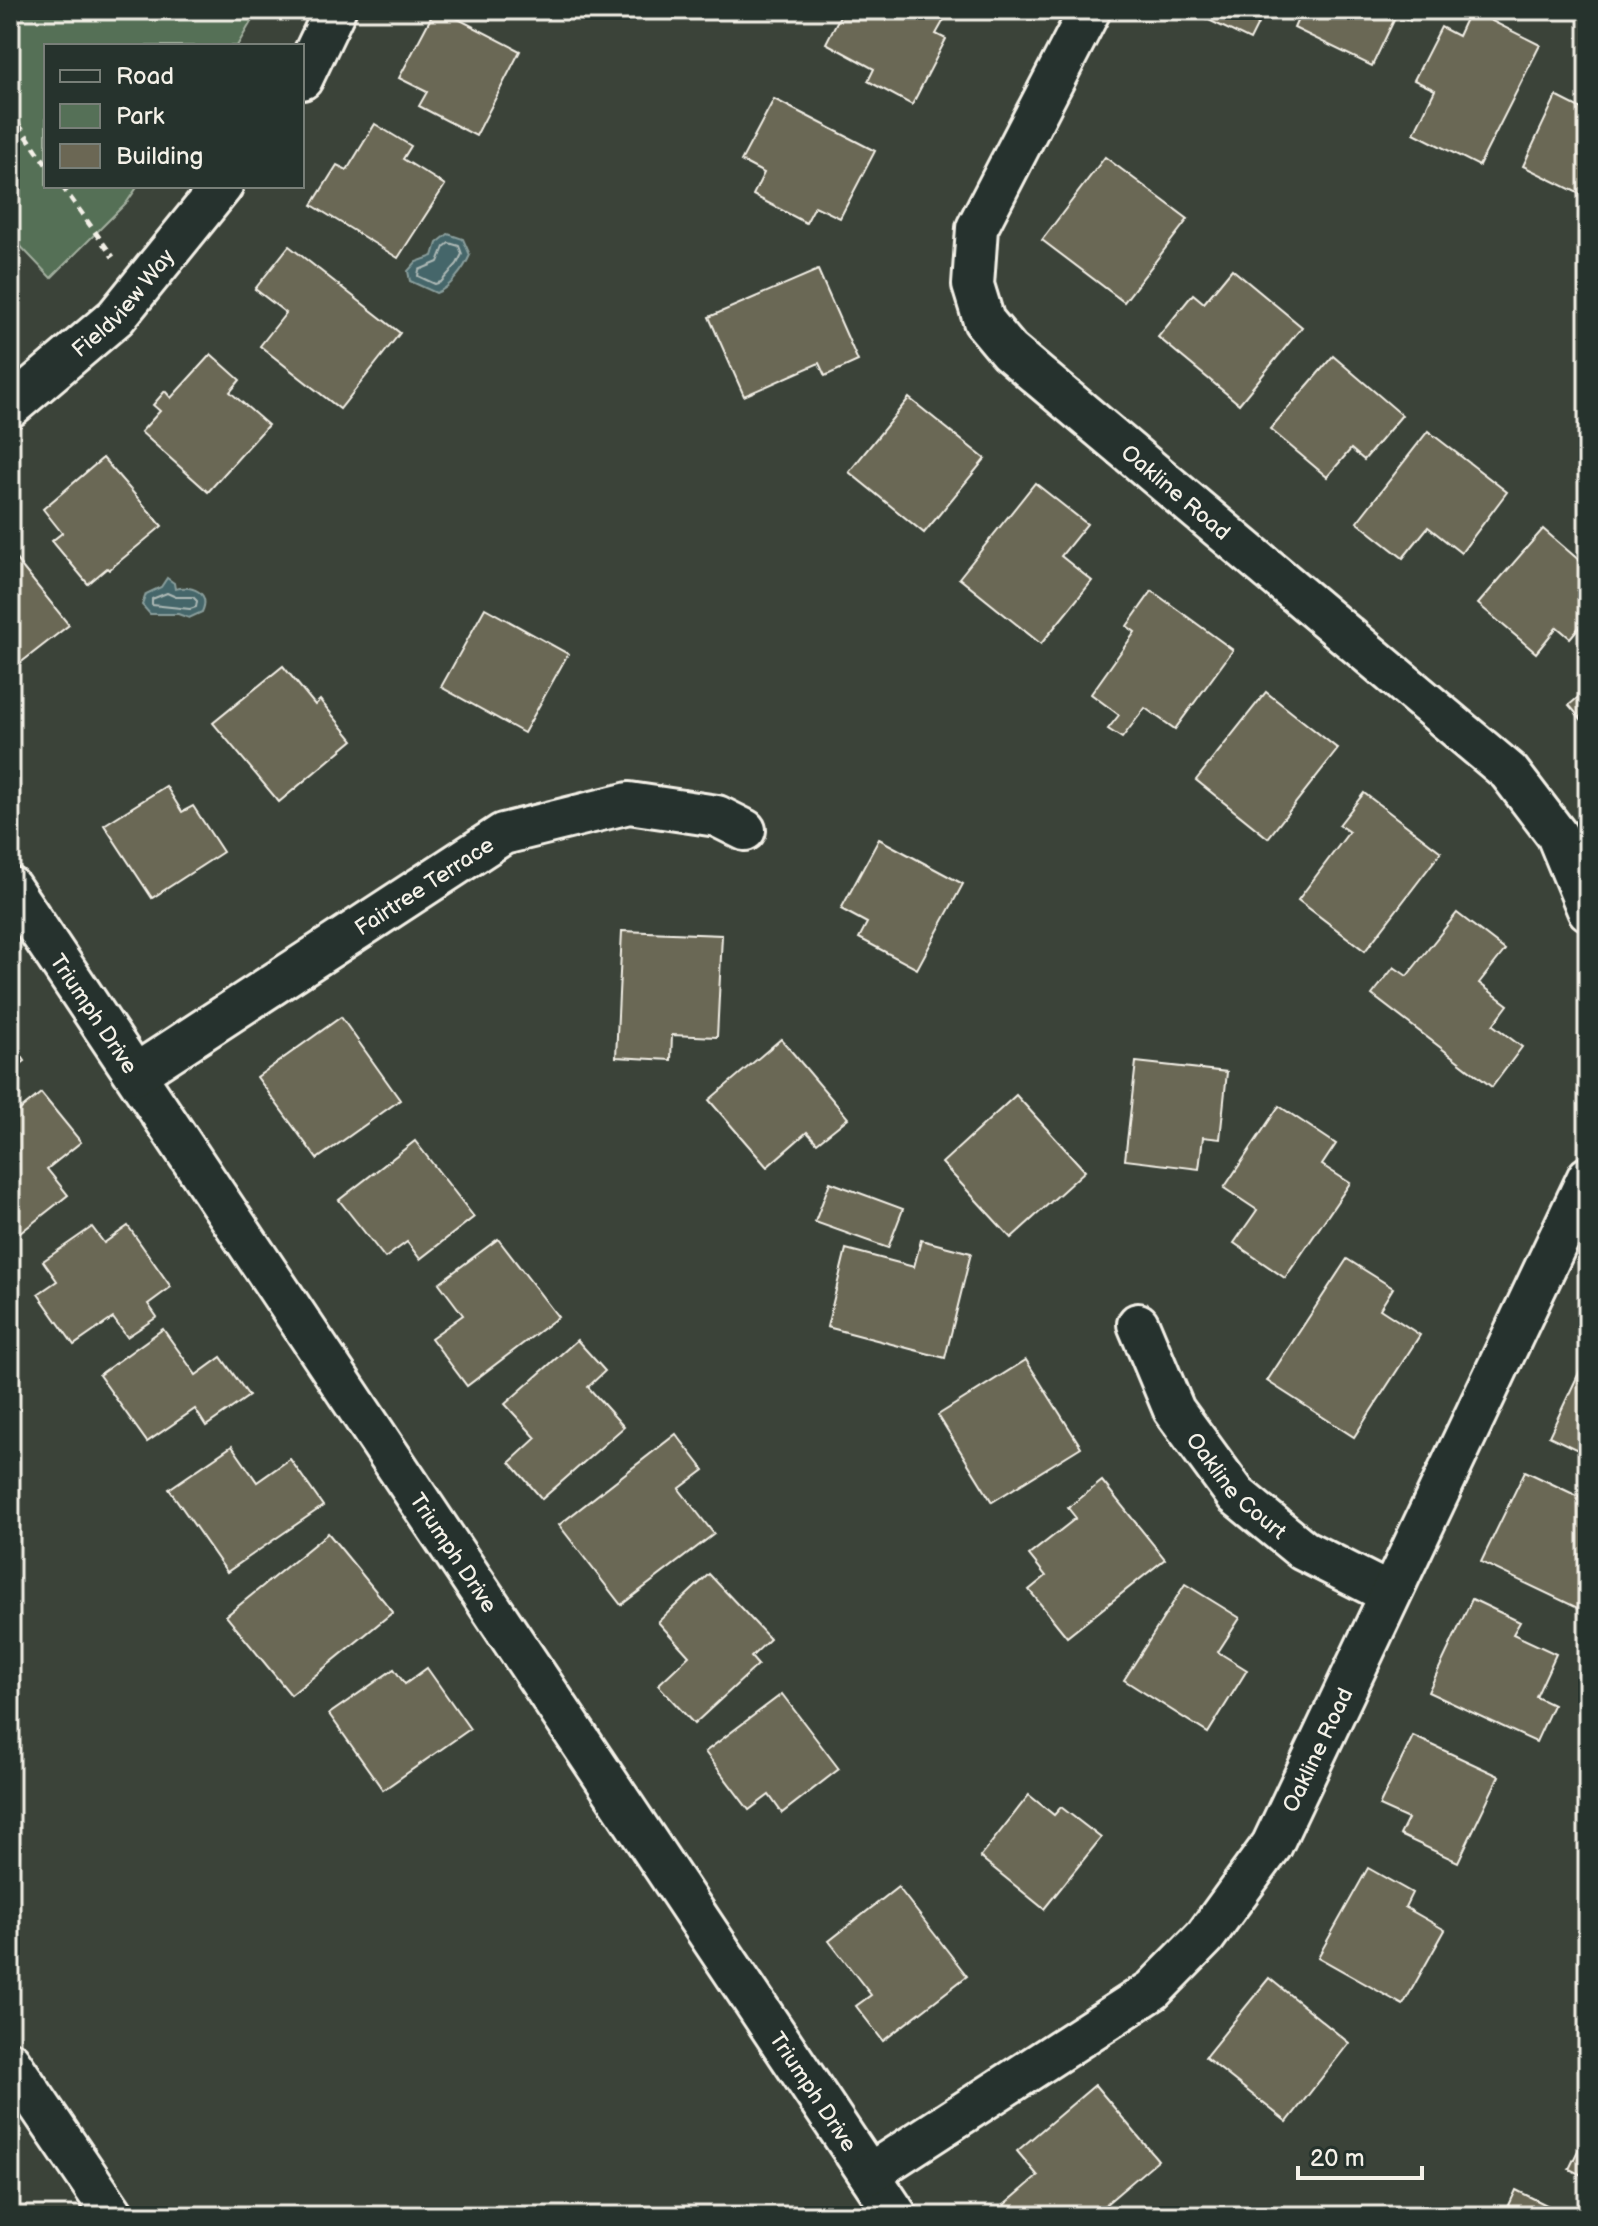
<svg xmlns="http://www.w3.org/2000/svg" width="1598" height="2226" viewBox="0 0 1598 2226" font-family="'Balsamiq Sans',sans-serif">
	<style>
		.green { fill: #557057; stroke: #a4b0a0; stroke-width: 2 }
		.water { fill: #44666a; stroke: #8a9e9c; stroke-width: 2 }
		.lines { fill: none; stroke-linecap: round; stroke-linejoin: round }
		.shore { stroke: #aeb9b6; stroke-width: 2 }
		.building { fill: #6b6754; stroke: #f4f1e8; stroke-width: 2 }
		.street-casing { stroke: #f4f1e8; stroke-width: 46 }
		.path { stroke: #f4f1e8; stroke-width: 5; stroke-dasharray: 8 6; stroke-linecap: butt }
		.street { stroke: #26332d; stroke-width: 40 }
		.labels { text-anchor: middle; stroke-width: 7; stroke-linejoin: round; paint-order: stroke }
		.street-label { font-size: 22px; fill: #f4f1e8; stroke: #26332d }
	</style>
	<rect width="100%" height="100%" fill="#3b4339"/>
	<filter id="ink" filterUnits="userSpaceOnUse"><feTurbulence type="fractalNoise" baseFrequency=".0125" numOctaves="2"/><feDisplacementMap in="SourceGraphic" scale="16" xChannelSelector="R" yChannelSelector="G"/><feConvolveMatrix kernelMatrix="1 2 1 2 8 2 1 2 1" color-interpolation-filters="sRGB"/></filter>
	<g filter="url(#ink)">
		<path class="green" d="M 10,10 L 258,10 L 237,46 L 46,46 L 46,186 L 138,186 L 127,202 L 51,278 L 10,235 Z"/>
		<g class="water">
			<path d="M 448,234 L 463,239 L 470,255 C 464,269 450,288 436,293 L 410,281 L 408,271 L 416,262 L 433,256 L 437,243 Z"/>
			<path d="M 167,578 L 174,583 L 175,589 C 192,585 211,592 202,612 L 189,618 L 178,614 L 150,614 L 142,605 L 146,594 L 161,587 Z"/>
		</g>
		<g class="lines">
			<g class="shore">
				<path d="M 449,243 L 459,246 L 462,254 L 457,264 L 441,282 L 435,284 L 418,276 L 419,270 L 438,262 L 444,247 Z"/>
				<path d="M 167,593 L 176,597 L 193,597 L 197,601 L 196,607 L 190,609 L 152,605 L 152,599 Z"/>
			</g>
		</g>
		<g class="building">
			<path d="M 435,10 L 441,10 L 520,51 L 476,136 L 419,106 L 427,92 L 399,78 Z"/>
			<path d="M 843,10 L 949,11 L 936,34 L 946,39 L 912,105 L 868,81 L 874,69 L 826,43 Z"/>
			<path d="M 1188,10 L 1265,10 L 1250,40 Z"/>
			<path d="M 1302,10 L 1416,10 L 1410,21 L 1397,14 L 1372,66 L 1294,28 Z"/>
			<path d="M 1470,10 L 1540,45 L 1479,166 L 1414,133 L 1435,90 L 1414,80 L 1441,27 L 1458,36 Z"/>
			<path d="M 1556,96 L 1588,112 L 1588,198 L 1523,166 Z"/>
			<path d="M 774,99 L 875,151 L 840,218 L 815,206 L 806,223 L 753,195 L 764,173 L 741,161 Z"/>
			<path d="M 375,124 L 411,146 L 403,159 L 445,185 L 398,258 L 312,205 L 337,165 L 347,170 Z"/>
			<path d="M 1105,157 L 1188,219 L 1124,302 L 1042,240 Z"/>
			<path d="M 289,246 L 400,333 L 340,409 L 260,346 L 286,313 L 255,289 Z"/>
			<path d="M 1232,269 L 1302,327 L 1239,404 L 1158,337 L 1193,294 L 1204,303 Z"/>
			<path d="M 818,270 L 858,361 L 825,376 L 819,363 L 744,396 L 709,317 Z"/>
			<path d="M 211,354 L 240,380 L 230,392 L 268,425 L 208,492 L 141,432 L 160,411 L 153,405 L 165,391 L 171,398 Z"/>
			<path d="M 1333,356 L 1402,415 L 1364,460 L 1351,449 L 1327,477 L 1270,429 Z"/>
			<path d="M 909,398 L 985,459 L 924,533 L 849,472 Z"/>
			<path d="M 1428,431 L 1507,492 L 1461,553 L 1428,527 L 1403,558 L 1357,522 Z"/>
			<path d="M 103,458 L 162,526 L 109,570 L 107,568 L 88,584 L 52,541 L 62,533 L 43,509 Z"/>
			<path d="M 1035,483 L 1087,524 L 1061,556 L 1092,581 L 1041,644 L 959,578 Z"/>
			<path d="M 1543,529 L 1588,568 L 1588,617 L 1570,638 L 1557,627 L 1536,653 L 1478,604 Z"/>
			<path d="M 10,552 L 69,625 L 10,671 Z"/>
			<path d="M 1152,591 L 1233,650 L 1175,729 L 1145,708 L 1122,738 L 1108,729 L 1119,715 L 1091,694 L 1135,632 L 1127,626 Z"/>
			<path d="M 485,608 L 568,654 L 524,733 L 441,687 Z"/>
			<path d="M 283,666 L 315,705 L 320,700 L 353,740 L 279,802 L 213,723 Z"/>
			<path d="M 1588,689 L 1588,727 L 1569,705 Z"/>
			<path d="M 1266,692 L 1338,749 L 1268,838 L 1196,780 Z"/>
			<path d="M 166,786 L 182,812 L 193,806 L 223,852 L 152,898 L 104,825 Z"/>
			<path d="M 1364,793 L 1441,852 L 1365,951 L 1298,900 L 1349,832 L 1339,825 Z"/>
			<path d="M 879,839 L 963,884 L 917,969 L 859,938 L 867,923 L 841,909 Z"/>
			<path d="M 1457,913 L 1505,950 L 1479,983 L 1508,1005 L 1493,1025 L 1522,1047 L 1492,1087 L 1372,995 L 1394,967 L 1407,976 Z"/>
			<path d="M 622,931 L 722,935 L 717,1037 L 672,1035 L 671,1060 L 616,1057 Z"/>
			<path d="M 341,1017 L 400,1100 L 317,1159 L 257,1077 Z"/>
			<path d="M 10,1039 L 25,1061 L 10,1072 Z"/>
			<path d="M 781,1039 L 848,1118 L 817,1143 L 807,1132 L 767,1167 L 709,1100 Z"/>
			<path d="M 1136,1062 L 1227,1072 L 1220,1139 L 1203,1137 L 1199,1169 L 1125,1160 Z"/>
			<path d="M 41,1093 L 81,1142 L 47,1169 L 68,1195 L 10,1241 L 10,1118 Z"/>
			<path d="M 1016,1095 L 1085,1171 L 1011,1238 L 942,1163 Z"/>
			<path d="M 1279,1106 L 1336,1144 L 1322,1165 L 1350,1183 L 1285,1278 L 1234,1243 L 1257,1210 L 1224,1188 Z"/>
			<path d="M 415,1141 L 474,1217 L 420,1259 L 407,1242 L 385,1258 L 339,1200 Z"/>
			<path d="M 830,1182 L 903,1209 L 888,1248 L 815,1222 Z"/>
			<path d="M 128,1226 L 171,1287 L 148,1304 L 157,1317 L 127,1337 L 113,1318 L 74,1345 L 38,1294 L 57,1281 L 43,1261 L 92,1227 L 104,1243 Z"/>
			<path d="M 498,1239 L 558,1317 L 467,1386 L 431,1338 L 463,1315 L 439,1283 Z"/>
			<path d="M 921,1240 L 971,1253 L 945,1358 L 827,1327 L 846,1249 L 914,1267 Z"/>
			<path d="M 1347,1259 L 1393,1288 L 1380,1309 L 1420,1335 L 1354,1437 L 1267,1381 Z"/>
			<path d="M 163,1329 L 196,1375 L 221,1357 L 249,1396 L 206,1426 L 195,1409 L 147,1442 L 99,1375 Z"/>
			<path d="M 577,1340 L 605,1371 L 588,1387 L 624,1427 L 542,1499 L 510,1462 L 536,1438 L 505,1404 Z"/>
			<path d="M 1587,1356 L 1588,1357 L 1588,1455 L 1549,1436 Z"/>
			<path d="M 1026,1360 L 1081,1447 L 992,1502 L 938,1415 Z"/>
			<path d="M 676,1434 L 704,1470 L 679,1489 L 714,1534 L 621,1605 L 559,1525 Z"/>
			<path d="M 232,1446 L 257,1482 L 290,1459 L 323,1506 L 227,1572 L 169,1489 Z"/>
			<path d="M 1525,1471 L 1588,1501 L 1588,1613 L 1481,1562 Z"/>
			<path d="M 1102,1481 L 1165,1559 L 1067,1637 L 1029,1590 L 1046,1576 L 1029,1555 L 1076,1518 L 1068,1508 Z"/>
			<path d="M 328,1533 L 393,1612 L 291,1695 L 226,1616 Z"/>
			<path d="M 709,1574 L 770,1639 L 751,1657 L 758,1665 L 694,1724 L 658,1685 L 689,1656 L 658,1622 Z"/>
			<path d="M 1185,1584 L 1240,1618 L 1218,1652 L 1247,1670 L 1208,1733 L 1124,1680 Z"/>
			<path d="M 1472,1599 L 1520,1622 L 1513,1634 L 1556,1654 L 1536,1697 L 1553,1705 L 1536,1742 L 1428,1692 Z"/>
			<path d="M 427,1668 L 470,1729 L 383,1790 L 329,1714 L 394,1669 L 405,1684 Z"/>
			<path d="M 782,1694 L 839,1769 L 782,1813 L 769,1795 L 749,1810 L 705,1752 Z"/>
			<path d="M 1413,1736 L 1499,1776 L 1458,1862 L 1400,1835 L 1408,1819 L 1379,1806 Z"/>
			<path d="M 1029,1795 L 1054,1815 L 1061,1807 L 1101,1838 L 1044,1909 L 980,1857 Z"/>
			<path d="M 1368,1868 L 1412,1893 L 1405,1907 L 1445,1930 L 1403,2005 L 1318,1957 Z"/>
			<path d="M 898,1887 L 967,1976 L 883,2041 L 856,2006 L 871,1995 L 829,1941 Z"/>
			<path d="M 1269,1978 L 1349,2043 L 1287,2122 L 1205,2057 Z"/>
			<path d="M 1095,2085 L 1158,2160 L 1092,2216 L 1014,2216 L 1004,2205 L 1038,2176 L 1017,2151 Z"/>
			<path d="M 1588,2130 L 1588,2178 L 1569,2169 Z"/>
			<path d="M 1516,2190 L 1569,2216 L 1504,2216 Z"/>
		</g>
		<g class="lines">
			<g class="street-casing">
				<g id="street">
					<path id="s1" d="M 1090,10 L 977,228 L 973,285 L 984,321 L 1009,351 L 1509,772 L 1557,835 L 1588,910"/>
					<path d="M 302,79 L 335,10"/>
					<path id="s2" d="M 10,407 L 116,317 L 222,186"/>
					<path id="s3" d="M 10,887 L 897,2216"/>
					<path id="s4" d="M 136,1074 L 503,834 L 629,803 L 717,816 L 745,830"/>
					<path id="s5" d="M 1138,1324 L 1174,1410 L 1236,1495 L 1303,1550 L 1390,1594"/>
					<path d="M 10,2062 L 114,2216"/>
					<path id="s6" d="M 869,2174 L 1153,1990 L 1205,1937 L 1272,1845 L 1588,1177"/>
				</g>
			</g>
			<g class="path">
				<path d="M 10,112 L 46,164"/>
				<path d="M 62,186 L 113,257"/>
			</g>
			<use href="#street" class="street"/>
		</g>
	</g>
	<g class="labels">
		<g class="street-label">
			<text dy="8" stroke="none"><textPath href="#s2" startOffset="154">Fieldview Way</textPath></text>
			<text dy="8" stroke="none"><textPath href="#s1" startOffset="598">Oakline Road</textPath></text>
			<text dy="8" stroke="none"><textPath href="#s4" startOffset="344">Fairtree Terrace</textPath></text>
			<text dy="8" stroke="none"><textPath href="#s3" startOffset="152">Triumph Drive</textPath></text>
			<text dy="8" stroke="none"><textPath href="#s5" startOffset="192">Oakline Court</textPath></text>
			<text dy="8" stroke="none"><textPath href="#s3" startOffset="800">Triumph Drive</textPath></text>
			<text dy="8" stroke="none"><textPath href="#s6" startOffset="632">Oakline Road</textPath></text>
			<text dy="8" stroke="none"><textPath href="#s3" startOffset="1448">Triumph Drive</textPath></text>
		</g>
	</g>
	<rect width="1598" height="2226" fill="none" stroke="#26332d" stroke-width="40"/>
	<rect x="20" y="20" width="1558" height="2186" fill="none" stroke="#f4f1e8" stroke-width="3" filter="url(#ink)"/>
	<rect x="44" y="44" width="260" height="144" fill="#26332d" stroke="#787f78" stroke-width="2"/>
	<rect x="60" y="70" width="40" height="12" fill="#26332d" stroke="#787f78" stroke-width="2"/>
	<text x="116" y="84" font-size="24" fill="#f4f1e8">Road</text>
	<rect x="60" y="104" width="40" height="24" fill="#557057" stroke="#787f78" stroke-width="2"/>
	<text x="116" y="124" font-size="24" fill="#f4f1e8">Park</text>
	<rect x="60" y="144" width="40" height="24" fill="#6b6754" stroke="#787f78" stroke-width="2"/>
	<text x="116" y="164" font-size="24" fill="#f4f1e8">Building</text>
	<path d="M1298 2166v12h124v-12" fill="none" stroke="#f4f1e8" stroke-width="4"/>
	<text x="1310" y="2166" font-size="24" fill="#f4f1e8" stroke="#26332d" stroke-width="6" paint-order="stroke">20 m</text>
</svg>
